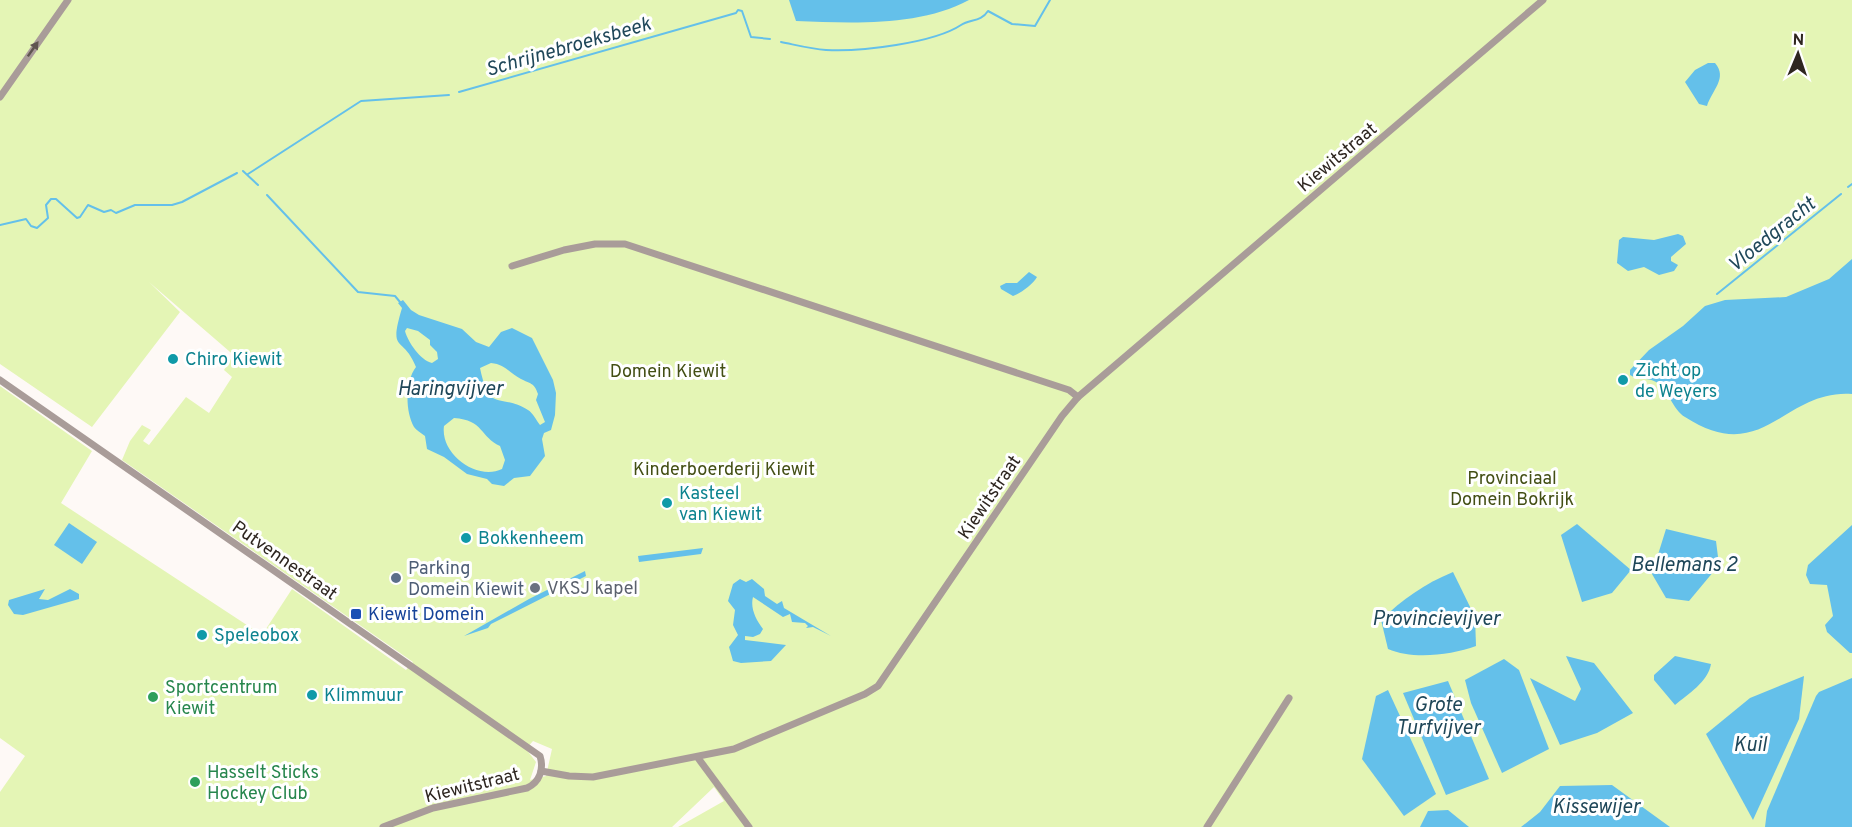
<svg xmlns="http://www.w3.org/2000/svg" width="1852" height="827" viewBox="0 0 1852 827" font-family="Overpass,sans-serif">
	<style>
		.green { fill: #e4f5b5; fill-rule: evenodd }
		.water { fill: #64c0ea; fill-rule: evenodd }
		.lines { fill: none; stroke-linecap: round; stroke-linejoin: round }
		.stream { stroke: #64c0ea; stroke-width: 2 }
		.minor { stroke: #a99c99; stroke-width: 7 }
		.oneway { fill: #5f5550 }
		.culture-dot { fill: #0f9aa8; stroke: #fff; stroke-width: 2 }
		.service-dot { fill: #5c6f8a; stroke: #fff; stroke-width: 2 }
		.worship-dot { fill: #6b7280; stroke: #fff; stroke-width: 2 }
		.transit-dot { fill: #1a4fb4; stroke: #fff; stroke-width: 2 }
		.leisure-dot { fill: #2e9e5b; stroke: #fff; stroke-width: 2 }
		.labels { text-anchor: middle; stroke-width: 6; stroke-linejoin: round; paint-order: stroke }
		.street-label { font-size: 18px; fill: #2e2620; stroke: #fff }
		.culture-label { font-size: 18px; fill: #0d838f; stroke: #fff; text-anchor: start }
		.park-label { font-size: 18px; fill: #434f15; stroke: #fff }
		.service-label { font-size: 18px; fill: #4e5e75; stroke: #fff; text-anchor: start }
		.worship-label { font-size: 18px; fill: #5b616d; stroke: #fff; text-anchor: start }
		.transit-label { font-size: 18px; fill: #164399; stroke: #fff; text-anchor: start }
		.leisure-label { font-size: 18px; fill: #27864d; stroke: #fff; text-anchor: start }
		.water-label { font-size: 20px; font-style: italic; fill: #1f4759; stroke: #fff }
	</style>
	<rect width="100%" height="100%" fill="#fef9f6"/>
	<path class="green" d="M 0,0 L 1852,0 L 1852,827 L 678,827 L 724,801 L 714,787 L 672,827 L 0,827 L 0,792 L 25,756 L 0,738 L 0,386 L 92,451 L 61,503 L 262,635 L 292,589 L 406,670 L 413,662 L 122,460 L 130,441 L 142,425 L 151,430 L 143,441 L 149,445 L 186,397 L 209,413 L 232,377 L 224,370 L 233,356 L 244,364 L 149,282 L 180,312 L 92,427 L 0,364 ZM 533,741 L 552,749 L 546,776 L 530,780 L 536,762 L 526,749 Z"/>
	<g class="water">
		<path d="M 789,0 L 969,0 C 919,27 851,23 796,21 Z"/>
		<path d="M 1708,63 L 1715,63 C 1728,78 1712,90 1707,106 L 1699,104 L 1685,82 L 1695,70 Z"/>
		<path d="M 1678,234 L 1683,236 L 1686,244 L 1671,257 L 1671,261 L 1678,265 L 1674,271 L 1659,275 L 1644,267 L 1628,271 L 1617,263 L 1619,240 L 1623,237 L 1654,240 Z"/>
		<path d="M 1852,259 L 1852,394 C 1783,389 1764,468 1685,417 C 1672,409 1669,390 1656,382 C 1648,377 1637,380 1630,375 L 1630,370 L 1649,350 L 1683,326 L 1705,306 L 1725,300 L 1786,297 L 1829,279 Z"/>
		<path d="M 1029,272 L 1037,277 C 1033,284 1020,294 1013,296 L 1001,289 L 1000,286 L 1006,283 L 1017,283 Z"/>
		<path d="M 403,300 L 411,310 L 419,315 L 462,329 L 476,342 L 489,347 L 501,332 L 512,328 L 532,338 L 553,380 L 556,393 L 555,415 L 551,430 L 544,433 L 542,439 L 545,456 L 530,476 L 514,478 L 504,486 L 492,484 L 487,479 L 467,474 L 444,457 L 427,449 L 425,436 C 421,433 416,430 414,427 C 405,411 405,381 416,367 C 403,334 388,355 402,308 L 398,303 ZM 407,328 L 418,331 L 430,340 L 430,345 L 437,352 L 438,359 L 432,363 C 420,360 408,342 405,331 ZM 491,363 C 505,364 509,373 521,379 C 530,384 534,382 538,394 L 536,400 L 545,422 L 540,425 C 536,420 533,413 528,410 C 500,392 490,415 480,368 ZM 454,418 C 484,420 480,437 500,446 L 505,460 L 502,469 C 477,481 440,454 444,426 Z"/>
		<path d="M 69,523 L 97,542 L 82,564 L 54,545 Z"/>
		<path d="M 1577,524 L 1631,570 L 1612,593 L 1582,602 L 1561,535 Z"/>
		<path d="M 1852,525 L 1852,653 L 1850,653 L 1827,632 L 1825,625 L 1833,616 L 1827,585 L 1810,584 L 1806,575 L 1808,565 Z"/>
		<path d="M 1666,529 L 1716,541 L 1719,565 L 1689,601 L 1666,598 L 1652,574 Z"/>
		<path d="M 703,548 L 701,554 L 639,562 L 638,556 Z"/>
		<path d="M 585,571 L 586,576 L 491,624 L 488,628 L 464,636 L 529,599 Z"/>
		<path d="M 1453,572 L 1475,617 L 1476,646 C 1451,655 1413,660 1388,649 L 1381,620 C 1403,599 1424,584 1453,572 Z"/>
		<path d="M 740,579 L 746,582 L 752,579 L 764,589 L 765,596 L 777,604 L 782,601 L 784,608 L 831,636 L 813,627 L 806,628 L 808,626 L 805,623 L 792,622 L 790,614 L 783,617 L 753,597 C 750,608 756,620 763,629 L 760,634 L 753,637 L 745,636 L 745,640 L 786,645 L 771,661 L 741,663 L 733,661 L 729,647 L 738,635 L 733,625 L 735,610 L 728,601 L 733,584 Z"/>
		<path d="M 45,589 L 39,599 L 48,600 L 70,589 L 79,594 L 79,599 L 23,615 L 14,614 L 8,605 L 9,600 Z"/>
		<path d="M 1566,656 L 1594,663 L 1633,713 L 1597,733 L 1560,745 L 1530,678 L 1575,701 L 1581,689 Z"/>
		<path d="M 1675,656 L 1711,664 C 1708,682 1688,694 1675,705 L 1654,680 L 1654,675 Z"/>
		<path d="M 1504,659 L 1519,670 L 1549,749 L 1502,773 L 1471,703 L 1465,680 Z"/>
		<path d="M 1804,676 L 1799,719 L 1753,820 L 1706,734 L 1750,698 Z"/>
		<path d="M 1852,678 L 1852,827 L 1765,827 L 1767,811 L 1816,696 L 1819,692 Z"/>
		<path d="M 1448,681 L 1489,779 L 1446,795 L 1403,693 Z"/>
		<path d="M 1388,690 L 1436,794 L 1404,816 L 1362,759 L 1376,696 Z"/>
		<path d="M 1612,785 L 1670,827 L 1521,827 L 1540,812 L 1560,786 Z"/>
		<path d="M 1448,810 L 1469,827 L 1420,827 L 1428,811 Z"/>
	</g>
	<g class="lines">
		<g class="stream">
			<path d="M 781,42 C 796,45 811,49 826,50 C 860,52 934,43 961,25 C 970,19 981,22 988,11 L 1012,24 L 1035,26 L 1050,0"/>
			<path d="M 459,92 L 736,13 L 738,10 L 742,11 L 751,37 L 770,39"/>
			<path d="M 243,171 L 258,185"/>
			<path d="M 248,174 L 361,101 L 449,95"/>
			<path d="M 1848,187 L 1852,184"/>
			<path d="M 267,195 L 358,292 L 395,296 L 400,302"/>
			<path d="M 0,225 L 26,219 L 31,226 L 37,228 L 48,218 L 46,205 L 51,199 L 56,199 L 77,218 L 80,217 L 88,205 L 104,212 L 111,210 L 116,213 L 135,205 L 172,205 L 182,202 L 237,173"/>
			<path d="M 1717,294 L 1841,194"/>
		</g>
		<g class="minor">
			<path d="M 0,97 L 68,0"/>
			<path d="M 512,266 L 564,250 L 595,244 L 625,244 L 1069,390 L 1078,397"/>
			<path d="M 0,380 L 540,756 C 544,769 540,782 527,788 L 433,808 L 383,827"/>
			<path d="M 698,758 L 749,827"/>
			<path d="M 541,771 L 569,776 L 593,777 L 734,749 L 865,694 L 878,686 L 1062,416 L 1078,397 L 1543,0"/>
			<path d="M 1207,827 L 1289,698"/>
		</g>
	</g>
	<defs><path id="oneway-solid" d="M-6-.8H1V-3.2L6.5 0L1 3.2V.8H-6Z" transform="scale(1.5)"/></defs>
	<use class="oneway" href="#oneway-solid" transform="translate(33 49) rotate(-55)"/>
	<g class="culture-dot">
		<circle cx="173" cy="359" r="6"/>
		<circle cx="1623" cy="380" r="6"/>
		<circle cx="667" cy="503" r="6"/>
		<circle cx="466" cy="538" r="6"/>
		<circle cx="202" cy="635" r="6"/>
		<circle cx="312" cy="695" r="6"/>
	</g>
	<circle class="service-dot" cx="396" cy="578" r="6"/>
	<circle class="worship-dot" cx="535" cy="588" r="6"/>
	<rect class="transit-dot" x="350" y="608" width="12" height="12" rx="3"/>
	<g class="leisure-dot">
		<circle cx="153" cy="697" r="6"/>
		<circle cx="195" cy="782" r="6"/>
	</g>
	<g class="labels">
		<g class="street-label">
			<text transform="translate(1337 157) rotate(-40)" y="6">Kiewitstraat</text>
			<text transform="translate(989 497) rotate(-56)" y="6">Kiewitstraat</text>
			<text transform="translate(285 560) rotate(35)" y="6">Putvennestraat</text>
			<text transform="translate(472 785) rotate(-14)" y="6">Kiewitstraat</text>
		</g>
		<g class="culture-label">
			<text x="185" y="365">Chiro Kiewit</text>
			<text x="1635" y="376">Zicht op<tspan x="1635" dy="21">de Weyers</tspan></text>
			<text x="679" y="499">Kasteel<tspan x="679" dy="21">van Kiewit</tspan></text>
			<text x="478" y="544">Bokkenheem</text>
			<text x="214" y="641">Speleobox</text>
			<text x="324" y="701">Klimmuur</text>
		</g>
		<g class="park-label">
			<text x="668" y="377">Domein Kiewit</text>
			<text x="724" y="475">Kinderboerderij Kiewit</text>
			<text x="1512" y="484">Provinciaal<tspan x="1512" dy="21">Domein Bokrijk</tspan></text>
		</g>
		<g class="service-label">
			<text x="408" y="574">Parking<tspan x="408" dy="21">Domein Kiewit</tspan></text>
		</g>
		<g class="worship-label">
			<text x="547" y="594">VKSJ kapel</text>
		</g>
		<g class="transit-label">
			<text x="368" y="620">Kiewit Domein</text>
		</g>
		<g class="leisure-label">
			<text x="165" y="693">Sportcentrum<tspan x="165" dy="21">Kiewit</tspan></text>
			<text x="207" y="778">Hasselt Sticks<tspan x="207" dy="21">Hockey Club</tspan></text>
		</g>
		<g class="water-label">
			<text transform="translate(568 46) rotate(-16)" y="7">Schrijnebroeksbeek</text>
			<text transform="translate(1771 234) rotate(-39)" y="7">Vloedgracht</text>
			<text x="450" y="395">Haringvijver</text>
			<text x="1684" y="571">Bellemans 2</text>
			<text x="1436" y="625">Provincievijver</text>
			<text x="1438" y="711">Grote<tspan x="1438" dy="23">Turfvijver</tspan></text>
			<text x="1750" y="751">Kuil</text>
			<text x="1596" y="813">Kissewijer</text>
		</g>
	</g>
	<g transform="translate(1798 54) rotate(2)" stroke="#ffffff" stroke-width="4.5" paint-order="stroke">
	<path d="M0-4.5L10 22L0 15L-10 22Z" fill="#2e2620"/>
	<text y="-9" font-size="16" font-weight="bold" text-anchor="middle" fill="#2e2620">N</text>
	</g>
</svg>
